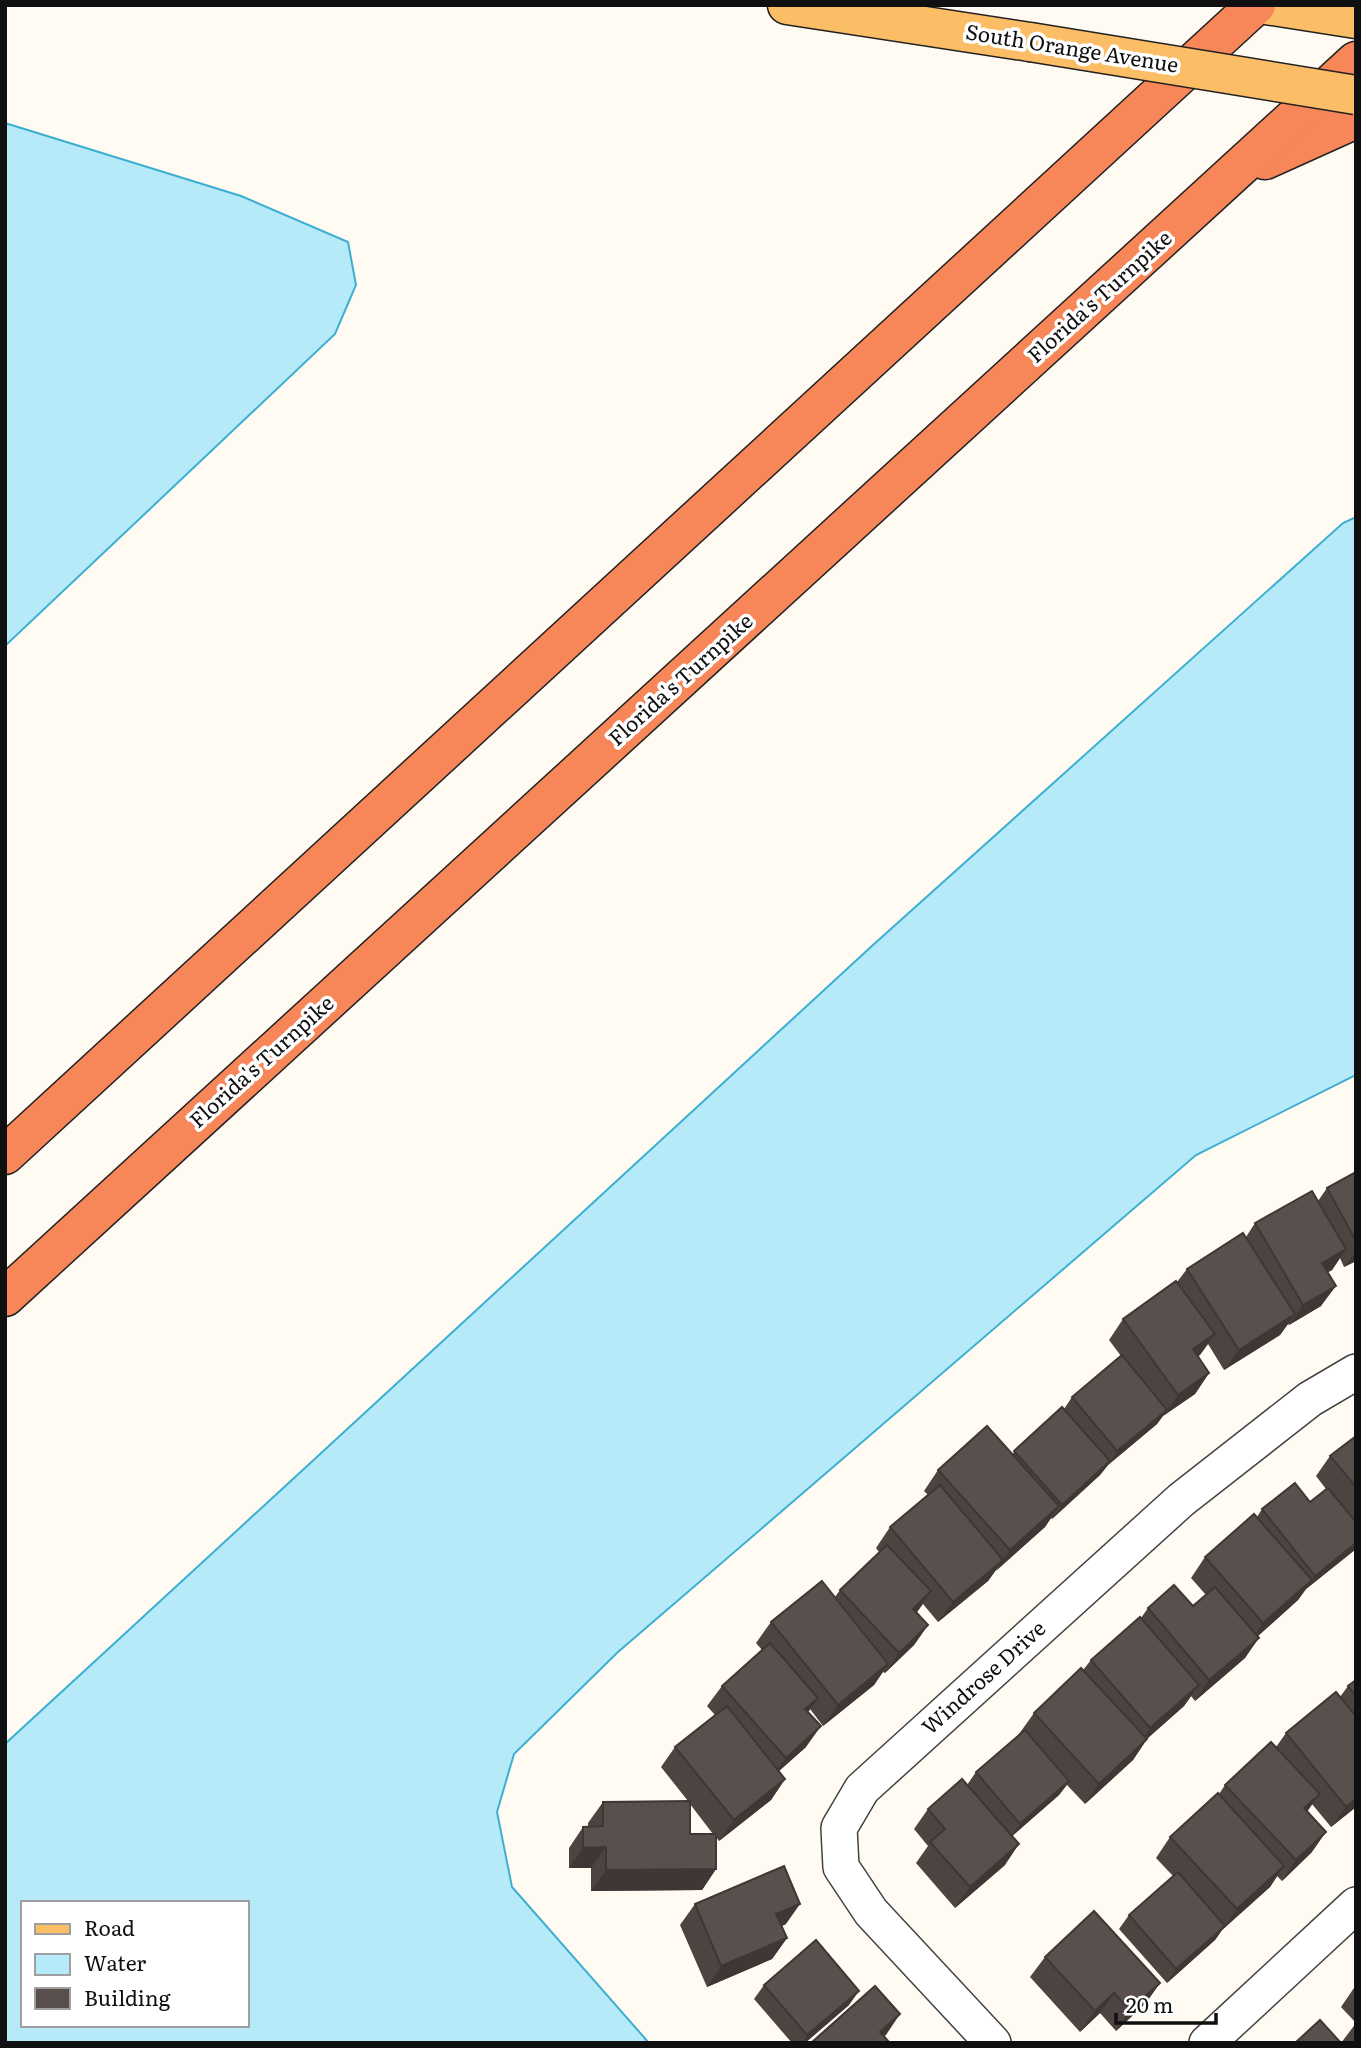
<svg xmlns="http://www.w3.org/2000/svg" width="1361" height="2048" viewBox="0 0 1361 2048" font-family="Literata,serif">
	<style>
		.water { fill: #b7eaf8; stroke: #3cafd1; stroke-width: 2; fill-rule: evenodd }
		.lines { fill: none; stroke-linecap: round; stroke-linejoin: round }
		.minor-casing { stroke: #434343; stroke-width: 38 }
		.primary-casing { stroke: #212121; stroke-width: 41 }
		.motorway-casing { stroke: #212121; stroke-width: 41 }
		.minor { stroke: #fff; stroke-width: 35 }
		.primary { stroke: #fbbe67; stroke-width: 38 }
		.motorway { stroke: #f78659; stroke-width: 38 }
		.primary-bridge-casing { stroke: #212121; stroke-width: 41; stroke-linecap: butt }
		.primary-bridge { stroke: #fbbe67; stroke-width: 38 }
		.wall { fill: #4d4441; fill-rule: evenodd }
		.shaded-wall { fill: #3e3735 }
		.building { fill: #594f4c; stroke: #3e3735; stroke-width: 2 }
		.labels { text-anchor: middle; stroke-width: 7; stroke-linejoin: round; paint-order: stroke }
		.street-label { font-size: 21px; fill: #101010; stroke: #fff }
	</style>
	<rect width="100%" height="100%" fill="#fffbf3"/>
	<g class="water">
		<path d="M 5,123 L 241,196 L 348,242 L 356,285 L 335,334 L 5,646 Z"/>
		<path d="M 1356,517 L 1356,1075 L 1196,1155 L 618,1652 L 514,1754 L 497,1812 L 512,1887 L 649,2043 L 5,2043 L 5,1744 L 873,945 L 1343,523 ZM 23,1903 L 247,1903 L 247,2025 L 23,2025 Z"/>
	</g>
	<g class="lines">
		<g class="minor-casing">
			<g id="minor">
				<path d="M 993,2043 L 871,1912 L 841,1867 L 839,1828 L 862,1789 L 1181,1500 L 1310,1399 L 1356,1372"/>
				<path d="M 1207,2043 L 1356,1905"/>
			</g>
		</g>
		<g class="primary-casing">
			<g id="primary">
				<path d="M 787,5 L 1030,42"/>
				<path d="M 1266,5 L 1356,19"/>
			</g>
		</g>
		<g class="motorway-casing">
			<g id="motorway">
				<path d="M 1265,160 L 1356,119"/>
				<path d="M 5,1155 L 1256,5"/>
				<path d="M 5,1297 L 1356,61"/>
			</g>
		</g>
		<use href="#minor" class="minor"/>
		<use href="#primary" class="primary"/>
		<use href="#motorway" class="motorway"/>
		<g class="primary-bridge-casing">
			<path id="primary-bridge" d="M 1030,42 L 1356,95"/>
		</g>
		<use href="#primary-bridge" class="primary-bridge"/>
	</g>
	<g class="wall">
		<path d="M 1356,1172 L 1356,1261 L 1344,1267 L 1340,1258 L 1332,1270 L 1328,1272 L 1321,1306 L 1289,1325 L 1288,1324 L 1280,1335 L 1224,1370 L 1208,1344 L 1198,1357 L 1209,1373 L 1195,1394 L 1163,1416 L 1157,1424 L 1108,1465 L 1100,1475 L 1052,1519 L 1051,1518 L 1045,1527 L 996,1570 L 988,1581 L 938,1622 L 923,1604 L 917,1612 L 928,1625 L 914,1645 L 885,1673 L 883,1672 L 874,1685 L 823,1726 L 810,1709 L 808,1712 L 806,1747 L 779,1771 L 785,1779 L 771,1800 L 719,1841 L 716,1837 L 716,1869 L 702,1890 L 591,1891 L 591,1868 L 569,1868 L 569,1848 L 583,1827 L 588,1827 L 588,1823 L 603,1802 L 688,1801 L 661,1767 L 675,1747 L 715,1715 L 707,1706 L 722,1686 L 762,1650 L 756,1643 L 771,1622 L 835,1597 L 840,1590 L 879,1552 L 876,1548 L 890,1527 L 928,1495 L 924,1491 L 938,1470 L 1012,1454 L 1064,1409 L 1072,1397 L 1121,1356 L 1109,1340 L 1123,1319 L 1177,1282 L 1187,1269 L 1246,1237 L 1255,1223 L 1318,1201 L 1327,1188 ZM 690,1804 L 713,1834 L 690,1834 Z"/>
		<path d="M 1356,1436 L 1356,1549 L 1306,1589 L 1298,1600 L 1258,1636 L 1245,1658 L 1195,1701 L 1191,1696 L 1184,1706 L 1147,1739 L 1133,1760 L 1085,1804 L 1067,1785 L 1059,1795 L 1012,1836 L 1005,1865 L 955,1908 L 916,1863 L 928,1846 L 914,1829 L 928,1809 L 967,1785 L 976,1772 L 1019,1734 L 1034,1713 L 1083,1670 L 1091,1660 L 1141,1618 L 1148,1608 L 1193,1606 L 1206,1595 L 1191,1578 L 1205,1557 L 1257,1517 L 1262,1509 L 1310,1502 L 1326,1489 L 1316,1476 L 1330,1456 Z"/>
		<path d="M 1356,1680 L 1356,1807 L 1331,1827 L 1312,1804 L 1307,1812 L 1312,1852 L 1282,1881 L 1277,1876 L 1270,1887 L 1222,1930 L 1215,1940 L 1167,1983 L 1119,1929 L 1129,1915 L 1173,1876 L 1156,1858 L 1170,1837 L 1219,1794 L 1225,1785 L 1276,1747 L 1286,1733 L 1340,1697 L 1348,1686 Z"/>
		<path d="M 695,1904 L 786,1924 L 782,1926 L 787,1938 L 772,1959 L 707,1987 L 680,1925 Z"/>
		<path d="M 1045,1957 L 1160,1983 L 1145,2004 L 1116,2031 L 1100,2013 L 1080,2032 L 1030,1977 Z"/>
		<path d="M 764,1985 L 849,2005 L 805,2043 L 792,2043 L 754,1999 Z"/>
		<path d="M 1356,1985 L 1356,2043 L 1295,2043 L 1341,2043 L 1356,2023 L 1341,2007 Z"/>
	</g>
	<g class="shaded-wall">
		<path d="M 1346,1249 L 1332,1270 L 1308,1284 L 1322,1263 Z"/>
		<path d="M 1356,1251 L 1356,1261 L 1344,1267 Z"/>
		<path d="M 1336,1286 L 1321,1306 L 1289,1325 L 1303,1305 Z"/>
		<path d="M 1295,1314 L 1280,1335 L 1224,1370 L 1239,1350 Z"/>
		<path d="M 1215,1334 L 1200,1355 L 1178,1370 L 1193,1349 Z"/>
		<path d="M 1209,1373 L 1195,1394 L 1163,1416 L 1178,1395 Z"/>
		<path d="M 1167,1410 L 1157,1424 L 1108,1465 L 1100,1475 L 1052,1519 L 1062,1505 L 1110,1462 L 1117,1451 Z"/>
		<path d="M 1059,1506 L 1045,1527 L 996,1571 L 1010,1550 Z"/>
		<path d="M 1356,1543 L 1356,1549 L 1306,1589 L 1298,1600 L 1249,1644 L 1263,1623 L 1312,1581 L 1315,1576 Z"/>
		<path d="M 1003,1560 L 988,1581 L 938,1622 L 953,1602 Z"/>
		<path d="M 931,1591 L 917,1612 L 913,1609 Z"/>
		<path d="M 928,1625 L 914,1645 L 885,1673 L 899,1653 Z"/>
		<path d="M 1259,1638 L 1245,1658 L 1195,1701 L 1209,1680 Z"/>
		<path d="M 888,1664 L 874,1685 L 823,1726 L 838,1705 Z"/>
		<path d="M 1199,1685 L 1184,1706 L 1135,1749 L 1150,1728 Z"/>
		<path d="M 818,1698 L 804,1718 L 805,1709 Z"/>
		<path d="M 821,1726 L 806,1747 L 771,1778 L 786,1758 Z"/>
		<path d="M 1147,1739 L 1133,1760 L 1085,1804 L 1099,1784 Z"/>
		<path d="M 785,1779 L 771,1800 L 719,1841 L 734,1820 Z"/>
		<path d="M 1069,1781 L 1059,1795 L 1010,1838 L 1020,1824 Z"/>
		<path d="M 1320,1794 L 1305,1814 L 1304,1808 Z"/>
		<path d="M 1356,1799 L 1356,1807 L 1331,1827 L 1346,1807 Z"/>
		<path d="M 1326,1832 L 1312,1852 L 1282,1881 L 1296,1860 Z"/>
		<path d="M 1019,1844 L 1005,1865 L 955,1908 L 970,1887 Z"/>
		<path d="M 606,1847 L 591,1868 L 569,1868 L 583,1848 Z"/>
		<path d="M 1284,1866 L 1270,1887 L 1222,1930 L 1237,1909 Z"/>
		<path d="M 716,1869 L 702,1890 L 591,1891 L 606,1870 Z"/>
		<path d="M 800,1904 L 786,1924 L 762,1934 L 776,1914 Z"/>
		<path d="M 1225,1926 L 1215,1940 L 1167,1983 L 1176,1969 Z"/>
		<path d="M 787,1938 L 772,1959 L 707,1987 L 721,1966 Z"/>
		<path d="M 1160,1983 L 1145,2004 L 1116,2031 L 1130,2010 Z"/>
		<path d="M 859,1991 L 849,2005 L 805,2043 L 802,2043 L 807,2035 Z"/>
		<path d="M 1114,1993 L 1100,2013 L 1080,2032 L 1095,2011 Z"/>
		<path d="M 900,2014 L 886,2035 L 877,2043 L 880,2032 Z"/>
	</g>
	<g class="building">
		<path d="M 1356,1172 L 1356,1241 L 1327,1188 Z"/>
		<path d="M 1312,1191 L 1346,1249 L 1322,1263 L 1336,1286 L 1303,1305 L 1255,1223 Z"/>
		<path d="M 1243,1233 L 1295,1314 L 1239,1350 L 1187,1269 Z"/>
		<path d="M 1176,1281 L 1215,1334 L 1193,1349 L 1209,1373 L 1178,1395 L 1123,1319 Z"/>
		<path d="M 1122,1355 L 1167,1410 L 1117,1451 L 1072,1397 Z"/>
		<path d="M 1062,1407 L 1110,1461 L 1062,1505 L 1014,1451 Z"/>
		<path d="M 987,1426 L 1059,1506 L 1010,1550 L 938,1470 Z"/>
		<path d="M 1356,1436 L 1356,1487 L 1330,1456 Z"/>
		<path d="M 1295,1483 L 1310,1502 L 1328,1488 L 1356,1522 L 1356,1543 L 1315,1576 L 1262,1509 Z"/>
		<path d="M 940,1485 L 1003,1560 L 953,1602 L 890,1527 Z"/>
		<path d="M 1254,1514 L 1312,1580 L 1263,1623 L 1205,1557 Z"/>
		<path d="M 887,1545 L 931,1591 L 913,1609 L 928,1625 L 899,1653 L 840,1590 Z"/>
		<path d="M 822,1581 L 888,1664 L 838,1705 L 771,1622 Z"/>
		<path d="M 1174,1585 L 1193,1606 L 1215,1587 L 1259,1638 L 1209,1680 L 1148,1608 Z"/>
		<path d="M 1140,1617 L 1199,1685 L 1150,1728 L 1091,1660 Z"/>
		<path d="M 770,1643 L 818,1698 L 805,1709 L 821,1726 L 786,1758 L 722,1686 Z"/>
		<path d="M 1081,1668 L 1147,1739 L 1099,1784 L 1034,1713 Z"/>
		<path d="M 1356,1680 L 1356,1696 L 1348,1686 Z"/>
		<path d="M 1336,1692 L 1356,1716 L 1356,1799 L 1346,1807 L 1286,1733 Z"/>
		<path d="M 727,1706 L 785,1779 L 734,1820 L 675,1747 Z"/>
		<path d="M 1025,1730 L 1069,1781 L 1020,1824 L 976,1772 Z"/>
		<path d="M 1271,1742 L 1320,1794 L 1304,1808 L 1326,1832 L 1296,1860 L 1225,1785 Z"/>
		<path d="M 962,1779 L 1019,1844 L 970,1887 L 930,1842 L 945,1829 L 928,1809 Z"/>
		<path d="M 1218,1793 L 1284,1866 L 1237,1909 L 1170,1837 Z"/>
		<path d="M 690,1801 L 690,1834 L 716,1834 L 716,1869 L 606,1870 L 606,1847 L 583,1848 L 583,1827 L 603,1826 L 603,1802 Z"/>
		<path d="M 784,1866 L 800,1904 L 776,1914 L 787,1938 L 721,1966 L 695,1904 Z"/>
		<path d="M 1178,1872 L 1225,1926 L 1176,1969 L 1129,1915 Z"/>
		<path d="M 1094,1911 L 1160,1983 L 1130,2010 L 1114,1993 L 1095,2011 L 1045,1957 Z"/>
		<path d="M 816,1940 L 859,1991 L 807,2035 L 764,1985 Z"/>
		<path d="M 875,1986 L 900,2014 L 880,2032 L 890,2043 L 811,2043 Z"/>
		<path d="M 1320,2020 L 1341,2043 L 1295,2043 Z"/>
	</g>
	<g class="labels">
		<g class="street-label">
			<text transform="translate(1072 49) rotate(9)" y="7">South Orange Avenue</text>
			<text transform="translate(1100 297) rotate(-42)" y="7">Florida's Turnpike</text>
			<text transform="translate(681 680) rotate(-42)" y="7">Florida's Turnpike</text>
			<text transform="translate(262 1062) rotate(-42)" y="7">Florida's Turnpike</text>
			<text transform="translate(984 1678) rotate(-42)" y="7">Windrose Drive</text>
		</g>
	</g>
	<rect width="1361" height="2048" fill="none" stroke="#101010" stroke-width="14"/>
	<rect x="21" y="1901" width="228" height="126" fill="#ffffff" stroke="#9f9f9f" stroke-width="2"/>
	<rect x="35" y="1924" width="35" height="10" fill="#fbbe67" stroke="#9f9f9f" stroke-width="2"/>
	<text x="84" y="1936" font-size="21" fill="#101010">Road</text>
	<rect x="35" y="1954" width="35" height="21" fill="#b7eaf8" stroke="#9f9f9f" stroke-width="2"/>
	<text x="84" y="1971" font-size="21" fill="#101010">Water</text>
	<rect x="35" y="1988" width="35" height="21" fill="#594f4c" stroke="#9f9f9f" stroke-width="2"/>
	<text x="84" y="2006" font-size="21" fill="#101010">Building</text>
	<path d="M1116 2013v10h100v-10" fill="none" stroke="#101010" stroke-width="3.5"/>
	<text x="1126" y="2013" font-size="21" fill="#101010" stroke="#ffffff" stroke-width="5" paint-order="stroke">20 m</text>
</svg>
